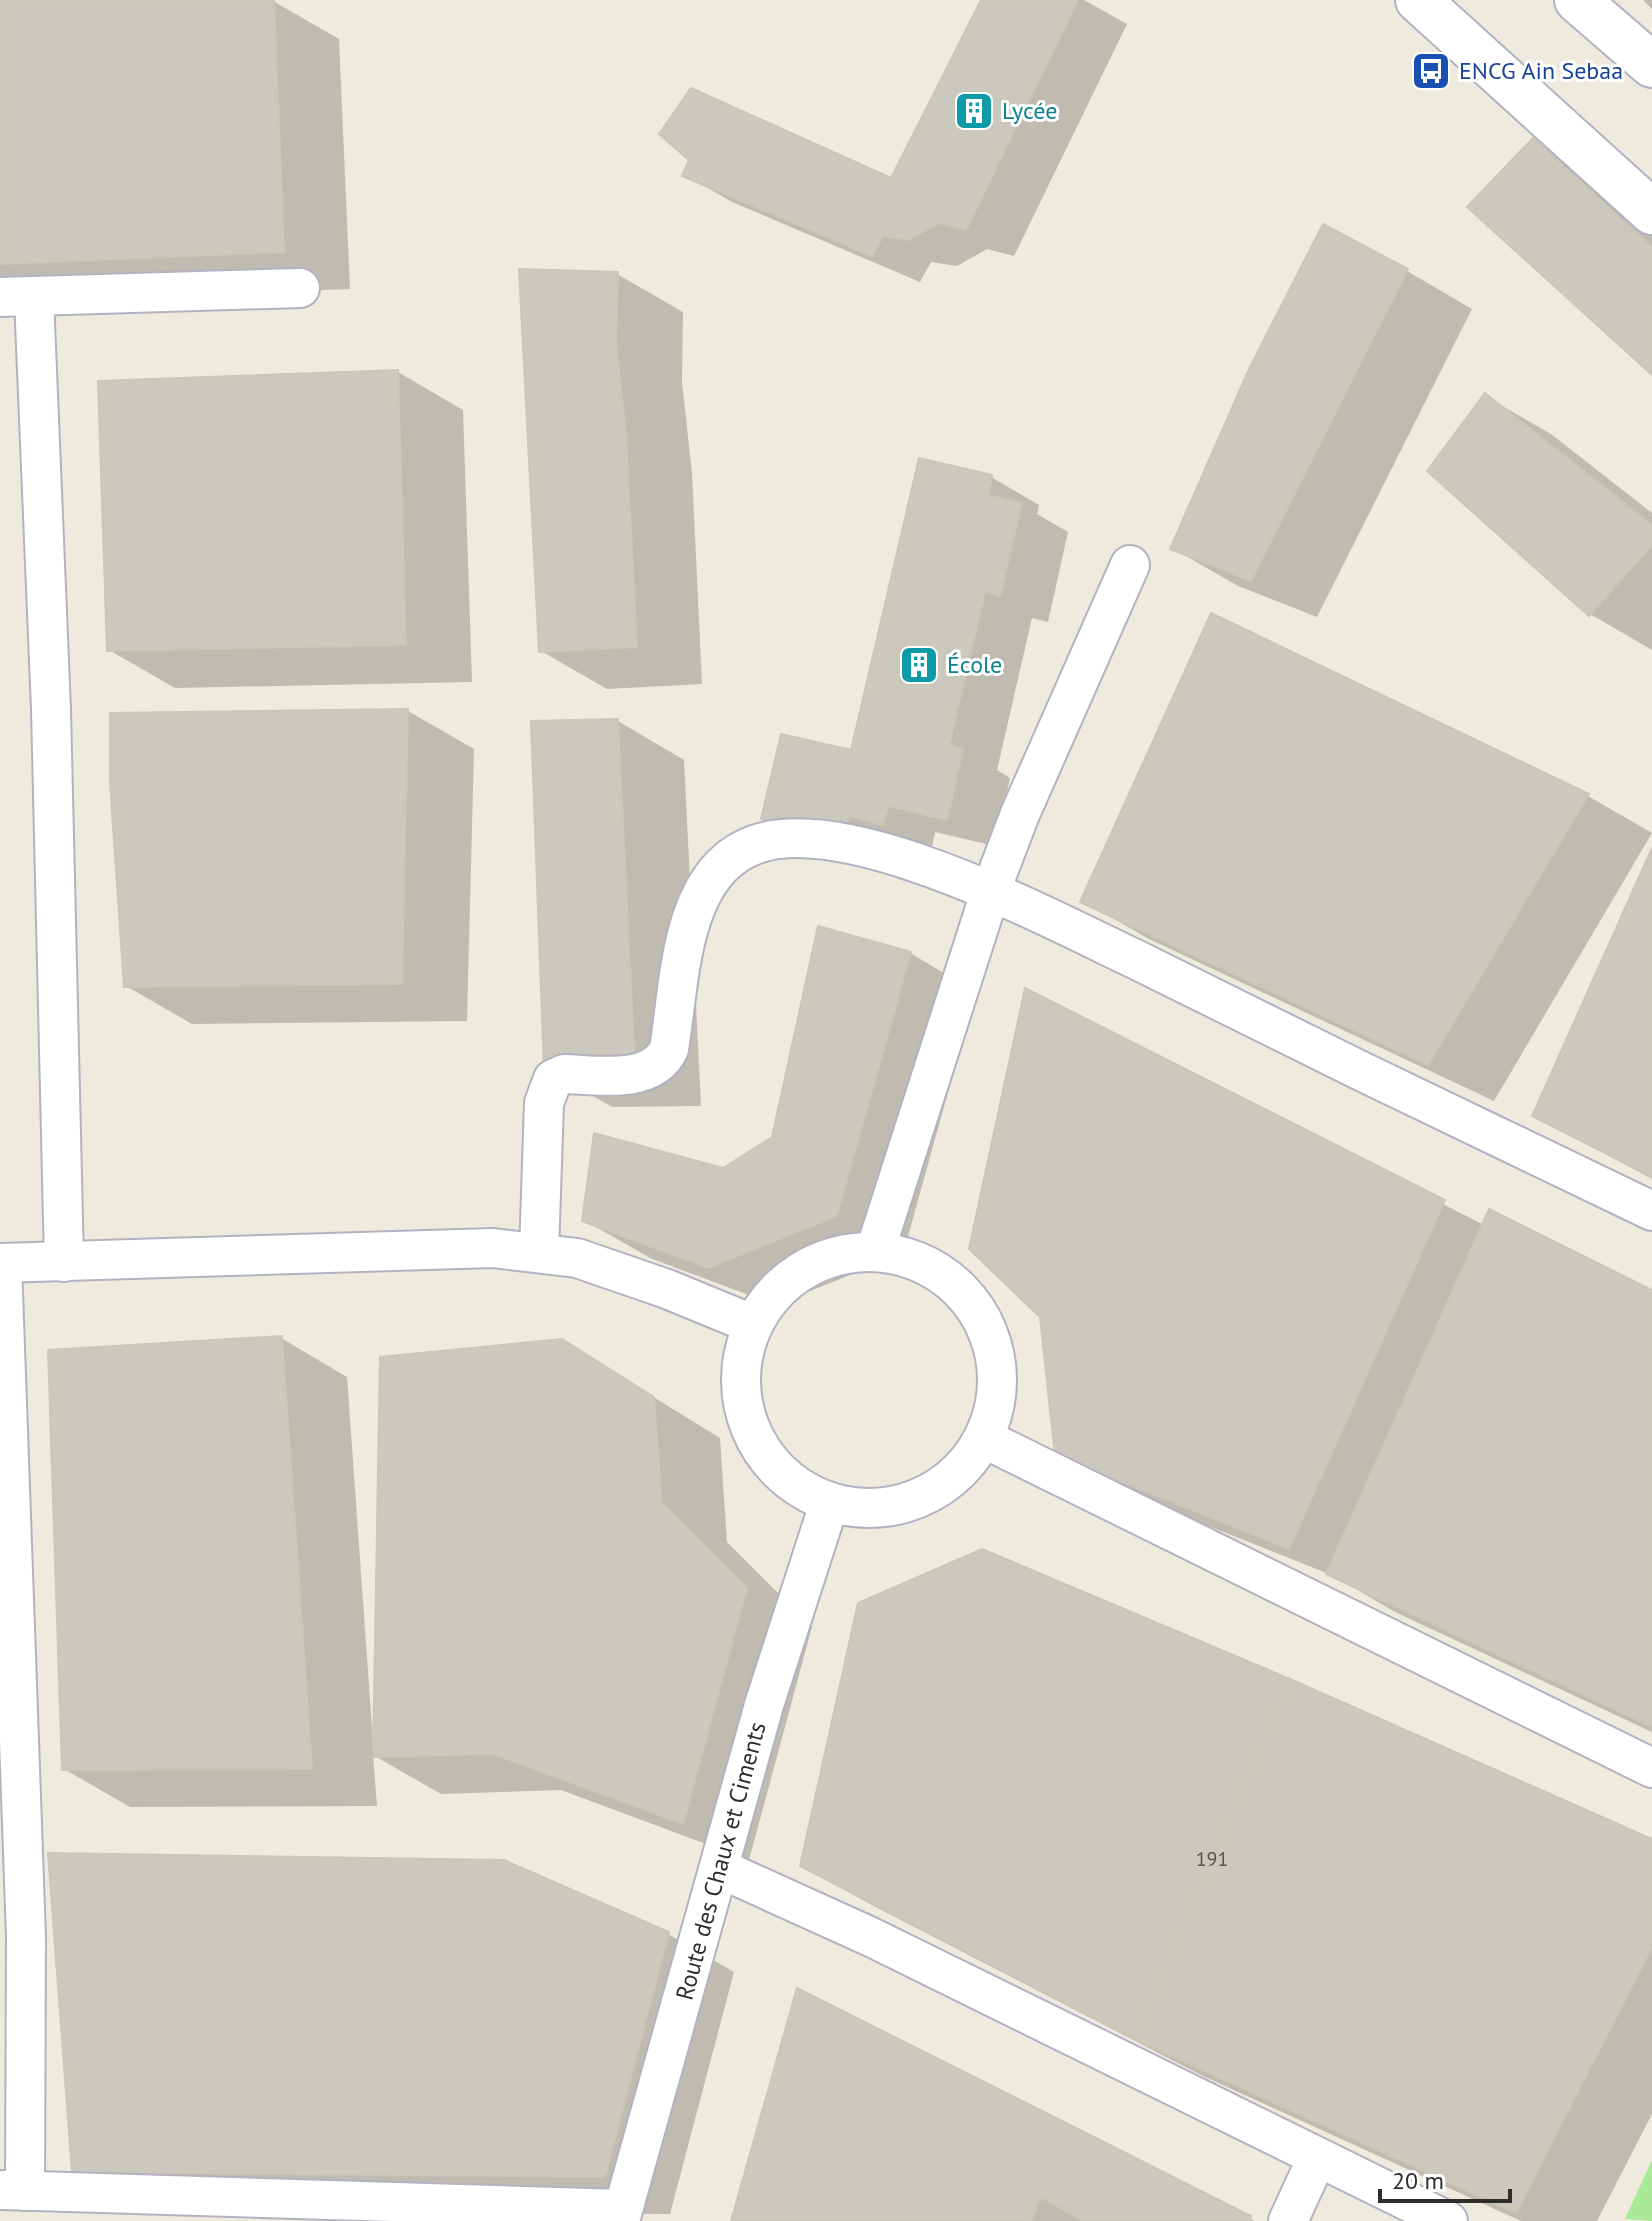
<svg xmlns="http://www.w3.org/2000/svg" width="1652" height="2221" viewBox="0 0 1652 2221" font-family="'PT Sans',sans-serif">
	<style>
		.green { fill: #aaea96 }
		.shadow { fill: #0003 }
		.building { fill: #cbc8bd; stroke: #cbc6b7; stroke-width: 2 }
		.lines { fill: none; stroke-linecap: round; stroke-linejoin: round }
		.minor-casing { stroke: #b2b3c1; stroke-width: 42 }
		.tertiary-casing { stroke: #b2b3c1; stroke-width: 48 }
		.minor { stroke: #fff; stroke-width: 38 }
		.tertiary { stroke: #fff; stroke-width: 44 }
		.labels { text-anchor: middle; stroke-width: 6; stroke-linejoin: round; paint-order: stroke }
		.number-label { font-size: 20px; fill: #545451 }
		.transit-label { font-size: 24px; fill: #164399; stroke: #fff; text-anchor: start }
		.culture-label { font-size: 24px; fill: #0d838f; stroke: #fff; text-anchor: start }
		.street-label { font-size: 24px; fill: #2d2d2d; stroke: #fff }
	</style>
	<rect width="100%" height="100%" fill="#efeade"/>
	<path class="green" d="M 1652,2160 L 1652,2221 L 1625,2219 Z"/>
	<g class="shadow">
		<path d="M 0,0 L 273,1 L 339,39 L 350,289 L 0,303 Z"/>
		<path d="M 983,0 L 1084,0 L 1127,24 L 1014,256 L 987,249 L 957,266 L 931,262 L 920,282 L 732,202 L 685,175 L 691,159 L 892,181 Z"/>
		<path d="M 1643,0 L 1652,0 L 1652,9 Z"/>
		<path d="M 1533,141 L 1599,179 L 1652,227 L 1652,373 Z"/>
		<path d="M 1407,271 L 1472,309 L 1317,617 L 1238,586 L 1172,548 Z"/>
		<path d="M 617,274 L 683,312 L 682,382 L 692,473 L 702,684 L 607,689 L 541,651 Z"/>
		<path d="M 398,372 L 463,410 L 472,682 L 175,688 L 109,650 Z"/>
		<path d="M 1485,396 L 1551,434 L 1652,513 L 1652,650 L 1590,614 Z"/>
		<path d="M 991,477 L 1039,505 L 1037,514 L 1068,532 L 1048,622 L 1032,618 L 997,770 L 1010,778 L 995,846 L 935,832 L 931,851 L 811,845 L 764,818 L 853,752 Z"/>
		<path d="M 1212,615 L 1588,796 L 1652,833 L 1494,1101 L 1149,939 L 1083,901 Z"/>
		<path d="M 408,711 L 474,749 L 467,1021 L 192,1024 L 126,986 Z"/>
		<path d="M 618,721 L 684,760 L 701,1106 L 612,1107 L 546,1069 Z"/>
		<path d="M 1652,853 L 1652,1179 L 1534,1115 Z"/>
		<path d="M 910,953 L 976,992 L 903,1254 L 775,1305 L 650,1258 L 584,1220 L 723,1170 L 774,1139 Z"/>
		<path d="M 1026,991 L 1484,1225 L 1652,1293 L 1652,1732 L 1395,1612 L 1334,1576 L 1123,1492 L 1057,1454 Z"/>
		<path d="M 281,1338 L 347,1377 L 373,1742 L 376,1742 L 562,1341 L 720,1438 L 727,1542 L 812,1627 L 749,1860 L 561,1790 L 441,1794 L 373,1755 L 377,1806 L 130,1807 L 64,1769 Z"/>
		<path d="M 1652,1841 L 1652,2114 L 1597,2221 L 1521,2221 L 1203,2076 L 868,1903 L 802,1865 Z"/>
		<path d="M 668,1934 L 734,1972 L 670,2214 L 140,2209 L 74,2171 Z"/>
		<path d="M 798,1991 L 1255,2221 L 733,2221 Z"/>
	</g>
	<g class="building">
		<path d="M 0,0 L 274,0 L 284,252 L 0,264 Z"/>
		<path d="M 981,0 L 1078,0 L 966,230 L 938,223 L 909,240 L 883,236 L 872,256 L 682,176 L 689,160 L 659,134 L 691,88 L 891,178 Z"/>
		<path d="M 1533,138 L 1652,247 L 1652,375 L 1467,207 Z"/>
		<path d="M 1323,224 L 1408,269 L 1251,581 L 1170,549 L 1249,369 Z"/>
		<path d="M 519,269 L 618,272 L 616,343 L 626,434 L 637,647 L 539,652 Z"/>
		<path d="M 398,370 L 406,645 L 107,651 L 98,381 Z"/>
		<path d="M 1485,393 L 1652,525 L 1652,545 L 1589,616 L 1427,471 Z"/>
		<path d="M 919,458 L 992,475 L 988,495 L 1022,503 L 1000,596 L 985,592 L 949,745 L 963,749 L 947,820 L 888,806 L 883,825 L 849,816 L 844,838 L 761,819 L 781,734 L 851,750 Z"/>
		<path d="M 1211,613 L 1589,794 L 1428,1065 L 1080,902 Z"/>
		<path d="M 408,709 L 402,984 L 124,987 L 110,782 L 110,713 Z"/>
		<path d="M 618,719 L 635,1069 L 544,1070 L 531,721 Z"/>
		<path d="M 1652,848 L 1652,1177 L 1532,1116 Z"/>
		<path d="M 818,926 L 911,952 L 837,1216 L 708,1268 L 582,1221 L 594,1133 L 723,1168 L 772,1137 Z"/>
		<path d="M 1025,988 L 1445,1200 L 1289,1549 L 1055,1455 L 1040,1317 L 969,1249 Z"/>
		<path d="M 1489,1209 L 1652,1290 L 1652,1727 L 1326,1574 Z"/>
		<path d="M 282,1336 L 312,1769 L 62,1770 L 48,1350 Z"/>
		<path d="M 562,1339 L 654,1397 L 662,1503 L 747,1588 L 683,1824 L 493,1754 L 373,1757 L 380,1357 Z"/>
		<path d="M 982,1549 L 1290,1679 L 1134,2039 L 800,1866 L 858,1603 Z"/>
		<path d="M 1290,1679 L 1652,1839 L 1652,1947 L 1516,2213 L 1134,2039 Z"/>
		<path d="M 48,1853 L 504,1860 L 669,1932 L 605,2177 L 72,2172 Z"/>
		<path d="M 797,1988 L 1251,2216 L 1250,2221 L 1083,2221 L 1041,2197 L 1031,2221 L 731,2221 Z"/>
	</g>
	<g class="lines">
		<g class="minor-casing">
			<g id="minor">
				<path d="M 0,297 L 300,288"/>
				<path d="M 34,298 L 51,709 L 64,1262"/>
				<path d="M 875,1251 L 991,890 L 1020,814 L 1130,565"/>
				<circle cx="869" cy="1380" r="128"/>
				<path d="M 539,1252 L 544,1103 L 553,1079 L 564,1074 C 598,1075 652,1085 669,1049 C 680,984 679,880 747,848 C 837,804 1052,920 1137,960 C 1212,997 1286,1034 1361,1071 C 1458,1118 1555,1164 1652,1211"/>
				<path d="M 0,1263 L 493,1248 L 577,1258 L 667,1289 L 752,1324"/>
				<path d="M 2,1263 L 26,1937 L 25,2191"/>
				<path d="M 985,1439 L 1652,1768"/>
				<path d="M 721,1869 L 871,1937 L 1448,2221"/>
				<path d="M 3,2190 L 622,2209"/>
				<path d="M 620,2221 L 764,1705 L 829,1504"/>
				<path d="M 1288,2221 L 1317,2158"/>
			</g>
		</g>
		<g class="tertiary-casing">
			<g id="tertiary">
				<path d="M 1418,0 L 1652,212"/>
				<path d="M 1577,0 L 1652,65"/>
			</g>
		</g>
		<use href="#minor" class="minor"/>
		<use href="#tertiary" class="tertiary"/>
	</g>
	<defs>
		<g id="bus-square" transform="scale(2)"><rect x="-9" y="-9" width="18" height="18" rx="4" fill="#1a4fb4" stroke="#fff"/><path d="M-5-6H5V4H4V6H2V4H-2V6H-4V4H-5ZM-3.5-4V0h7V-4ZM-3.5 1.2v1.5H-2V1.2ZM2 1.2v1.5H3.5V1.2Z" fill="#fff"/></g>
		<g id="building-square" transform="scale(2)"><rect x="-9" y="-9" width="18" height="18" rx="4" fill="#0f9aa8" stroke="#fff"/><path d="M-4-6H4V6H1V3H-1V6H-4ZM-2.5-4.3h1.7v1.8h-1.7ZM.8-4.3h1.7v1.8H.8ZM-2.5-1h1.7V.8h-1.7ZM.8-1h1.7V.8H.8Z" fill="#fff"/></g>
	</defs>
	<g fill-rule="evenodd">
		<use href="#bus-square" x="1431" y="71"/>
		<use href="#building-square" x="974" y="111"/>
		<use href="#building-square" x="919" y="665"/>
	</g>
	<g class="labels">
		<g class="number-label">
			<text x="1212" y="1866">191</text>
		</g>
		<g class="transit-label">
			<text x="1459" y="79">ENCG Ain Sebaa</text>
		</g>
		<g class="culture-label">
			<text x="1002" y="119">Lycée</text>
			<text x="947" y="673">École</text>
		</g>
		<g class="street-label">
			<text transform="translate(721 1861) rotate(-75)" y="8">Route des Chaux et Ciments</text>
		</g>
	</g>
	<path d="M1380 2189v12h130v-12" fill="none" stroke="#2d2d2d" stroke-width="4"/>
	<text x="1392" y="2189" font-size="24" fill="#2d2d2d" stroke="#ffffff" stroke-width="6" paint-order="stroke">20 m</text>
</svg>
